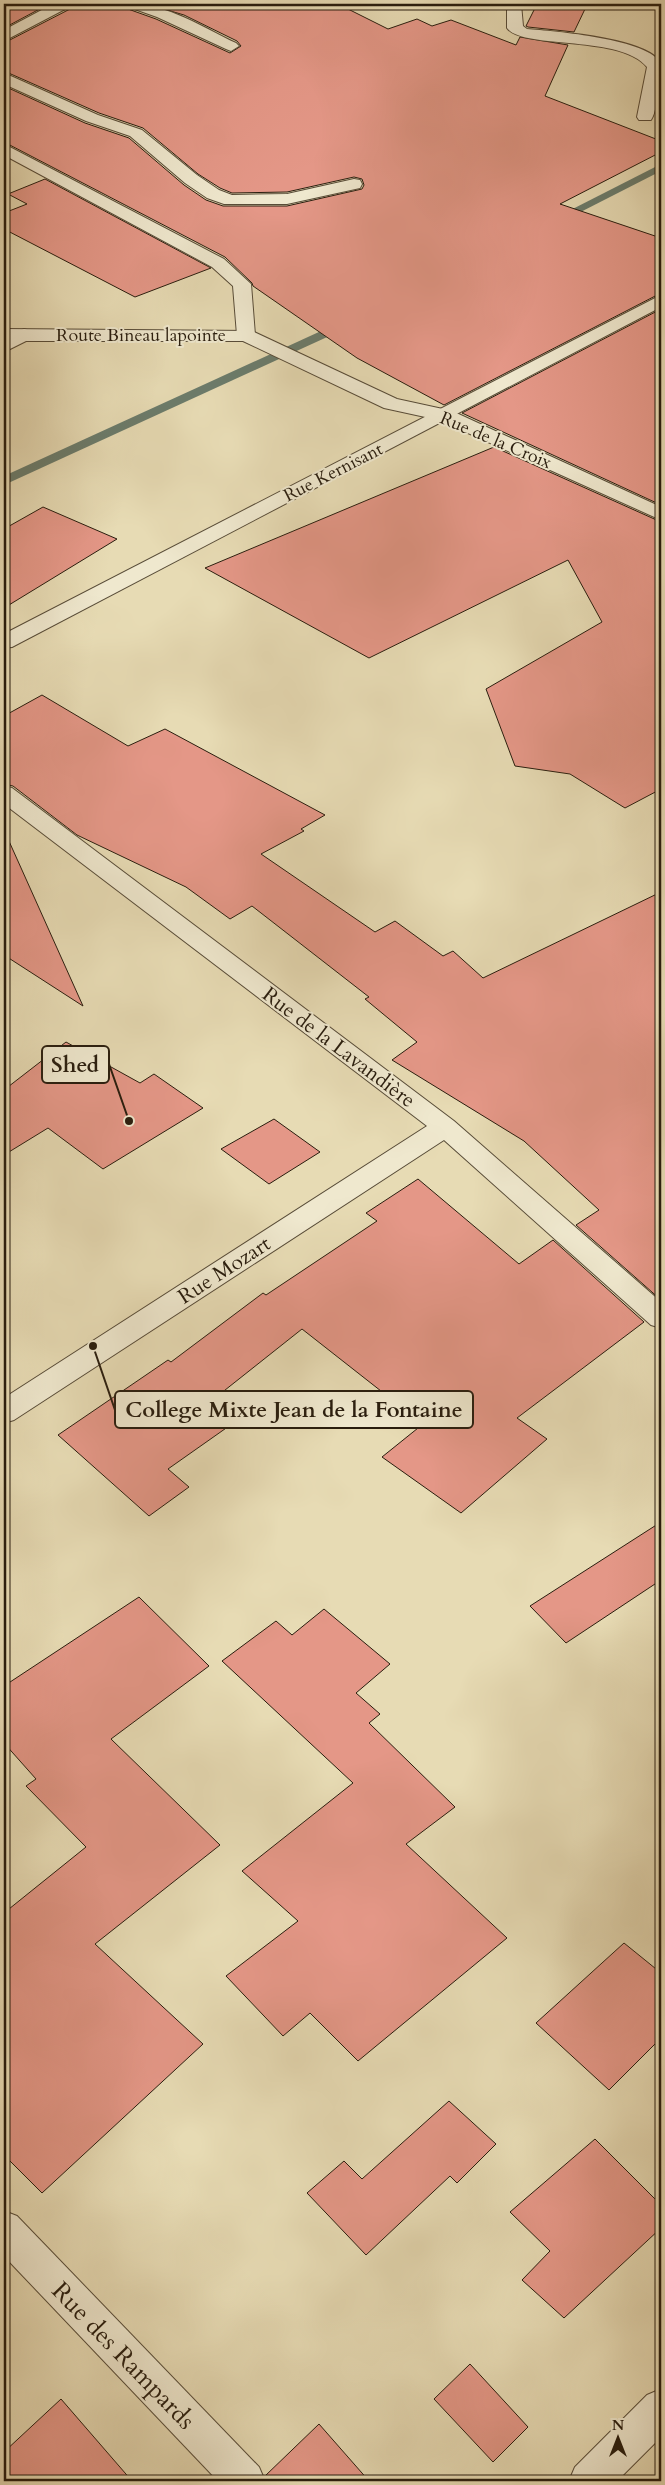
<svg xmlns="http://www.w3.org/2000/svg" width="665" height="2485" viewBox="0 0 665 2485" font-family="Cardo,serif">
	<style>
		.lines { fill: none; stroke-linecap: round; stroke-linejoin: round }
		.stream { fill: #6b7c6c; fill-rule: evenodd }
		.building { fill: #e49787; stroke: #291d0e }
		.minor-casing { stroke: #584c38; stroke-width: 2 }
		.tertiary-casing { stroke: #584c38; stroke-width: 2 }
		.minor { fill: #efe8ce; fill-rule: evenodd }
		.tertiary { fill: #efe8ce; fill-rule: evenodd }
		.labels { text-anchor: middle; stroke-width: 4; stroke-linejoin: round; paint-order: stroke }
		.far-street-label { font-size: 18px; fill: #291d0e; stroke: #efe8ce }
		.street-label { font-size: 21px; fill: #291d0e; stroke: #efe8ce }
		.near-street-label { font-size: 25px; fill: #291d0e; stroke: #efe8ce }
		.leader { fill: none; stroke: #291d0e; stroke-width: 2 }
		.callout-dot { fill: #291d0e; stroke: #efe8ce; stroke-width: 2 }
		.callout { fill: #efe8ce; stroke: #291d0e; stroke-width: 2 }
		.callout-label { font-size: 22px; text-anchor: middle; font-weight: bold; fill: #291d0e }
	</style>
	<rect width="100%" height="100%" fill="#e7dbb4"/>
	<filter id="stains"><feTurbulence type="fractalNoise" baseFrequency=".004" numOctaves="4"/><feColorMatrix values="0 0 0 0 .2 0 0 0 0 .09 0 0 0 0 .02 0 0 0 .5 -.17"/></filter>
	<radialGradient id="worn" r=".72"><stop offset=".6" stop-color="#630" stop-opacity="0"/><stop offset="1" stop-color="#630" stop-opacity=".3"/></radialGradient>
	<g class="lines">
		<g class="stream">
			<path d="M 661,164 L 661,171 L 561,222 L 553,222 L 551,220 Z"/>
			<path d="M 345,320 L 349,321 L 351,324 L 349,327 L 4,485 L 4,476 Z"/>
		</g>
	</g>
	<g class="building">
		<path d="M 4,4 L 49,4 L 4,28 Z"/>
		<path d="M 74,4 L 124,4 L 128,9 L 156,19 L 230,53 L 241,46 L 237,41 L 184,15 L 147,4 L 338,4 L 388,29 L 417,19 L 432,26 L 451,20 L 516,45 L 520,37 L 568,45 L 545,96 L 661,141 L 661,152 L 560,204 L 661,238 L 661,293 L 444,405 L 357,358 L 253,286 L 252,283 L 225,257 L 4,142 L 4,86 L 85,123 L 129,138 L 184,185 L 206,200 L 223,206 L 287,206 L 362,189 L 364,185 L 362,179 L 354,177 L 287,192 L 232,193 L 220,188 L 198,174 L 143,128 L 99,113 L 4,71 L 4,43 L 70,9 Z"/>
		<path d="M 537,4 L 585,9 L 574,32 L 528,27 L 526,26 Z"/>
		<path d="M 45,179 L 211,268 L 135,297 L 4,229 L 4,213 L 27,204 L 8,194 Z"/>
		<path d="M 661,309 L 661,505 L 462,413 Z"/>
		<path d="M 494,447 L 661,522 L 661,789 L 625,808 L 570,774 L 515,766 L 486,689 L 602,622 L 568,560 L 369,658 L 205,568 Z"/>
		<path d="M 43,507 L 117,539 L 4,608 L 4,529 Z"/>
		<path d="M 42,695 L 128,746 L 165,729 L 325,815 L 301,829 L 304,831 L 261,854 L 375,932 L 395,921 L 443,956 L 453,951 L 483,978 L 661,892 L 661,1300 L 576,1225 L 599,1210 L 524,1141 L 392,1060 L 417,1042 L 365,999 L 369,997 L 252,906 L 230,919 L 186,887 L 77,835 L 13,786 L 4,784 L 4,716 Z"/>
		<path d="M 4,830 L 83,1006 L 4,955 Z"/>
		<path d="M 66,1042 L 140,1083 L 154,1074 L 203,1108 L 103,1169 L 48,1128 L 4,1155 L 4,1090 Z"/>
		<path d="M 274,1119 L 320,1152 L 269,1184 L 221,1149 Z"/>
		<path d="M 418,1179 L 519,1264 L 553,1240 L 644,1322 L 517,1418 L 547,1439 L 461,1513 L 382,1457 L 423,1424 L 302,1329 L 215,1398 L 239,1419 L 168,1469 L 189,1487 L 149,1516 L 58,1435 L 168,1360 L 171,1362 L 263,1293 L 266,1295 L 377,1221 L 366,1213 Z"/>
		<path d="M 661,1522 L 661,1580 L 566,1643 L 530,1606 Z"/>
		<path d="M 139,1597 L 209,1666 L 111,1739 L 220,1845 L 95,1944 L 203,2044 L 42,2193 L 4,2155 L 4,1913 L 86,1847 L 26,1786 L 36,1779 L 4,1743 L 4,1686 Z"/>
		<path d="M 324,1609 L 390,1664 L 356,1693 L 380,1714 L 369,1723 L 455,1807 L 406,1844 L 507,1938 L 358,2061 L 310,2013 L 283,2036 L 226,1976 L 298,1921 L 242,1871 L 353,1783 L 222,1661 L 276,1621 L 292,1635 Z"/>
		<path d="M 624,1943 L 661,1973 L 661,2038 L 609,2090 L 536,2023 Z"/>
		<path d="M 449,2101 L 496,2144 L 457,2183 L 450,2176 L 366,2255 L 307,2193 L 344,2161 L 362,2179 Z"/>
		<path d="M 595,2139 L 661,2205 L 661,2228 L 564,2318 L 522,2280 L 550,2251 L 510,2212 Z"/>
		<path d="M 470,2364 L 528,2427 L 493,2462 L 434,2399 Z"/>
		<path d="M 61,2399 L 132,2481 L 4,2481 L 4,2452 Z"/>
		<path d="M 319,2424 L 369,2481 L 267,2481 L 265,2476 Z"/>
	</g>
	<g class="lines">
		<g class="minor-casing">
			<g id="minor">
				<path d="M 126,4 C 165,2 202,27 236,43 L 239,46 L 231,51 L 226,49 L 157,17 L 129,7 Z"/>
				<path d="M 507,4 L 521,4 L 523,26 L 527,29 C 553,31 651,39 661,64 C 664,72 660,84 658,91 C 656,100 656,113 651,120 L 639,120 L 637,117 L 647,67 C 620,34 523,50 507,28 Z"/>
				<path d="M 4,73 L 98,115 L 142,130 L 197,175 L 219,190 L 232,195 L 287,194 L 354,179 L 360,180 L 362,184 L 360,188 L 287,204 L 224,204 L 207,198 L 185,183 L 130,136 L 86,121 L 4,84 Z"/>
				<path d="M 4,144 L 224,259 L 251,284 L 255,335 L 252,339 L 240,339 L 237,335 L 233,286 L 212,267 L 4,155 Z"/>
				<path d="M 661,295 L 661,307 L 12,647 L 4,648 L 4,634 Z"/>
				<path d="M 24,329 L 30,331 L 33,335 L 30,339 L 4,352 L 4,339 Z"/>
				<path d="M 4,786 L 12,788 L 454,1121 L 661,1302 L 661,1328 L 651,1325 L 444,1140 L 14,1420 L 4,1423 L 4,1398 L 427,1126 L 4,804 Z"/>
				<path d="M 4,2211 L 17,2216 L 259,2467 L 265,2481 L 218,2481 L 4,2256 Z"/>
				<path d="M 661,2389 L 661,2437 L 617,2481 L 569,2481 L 575,2467 L 647,2395 Z"/>
			</g>
		</g>
		<g class="tertiary-casing">
			<g id="tertiary">
				<path d="M 53,4 L 72,4 L 69,7 L 4,41 L 4,30 Z"/>
				<path d="M 4,329 L 252,331 L 397,399 L 452,411 L 661,507 L 661,520 L 439,420 L 384,408 L 243,341 L 4,341 Z"/>
			</g>
		</g>
		<use href="#minor" class="minor"/>
		<use href="#tertiary" class="tertiary"/>
	</g>
	<g class="labels">
		<g class="far-street-label">
			<text x="141" y="341">Route Bineau lapointe</text>
			<text transform="translate(496 440) rotate(23)" y="6">Rue de la Croix</text>
			<text transform="translate(333 472) rotate(-27)" y="6">Rue Kernisant</text>
		</g>
		<g class="street-label">
			<text transform="translate(339 1047) rotate(37)" y="7">Rue de la Lavandière</text>
			<text transform="translate(224 1270) rotate(-33)" y="7">Rue Mozart</text>
		</g>
		<g class="near-street-label">
			<text transform="translate(124 2355) rotate(46)" y="9">Rue des Rampards</text>
		</g>
	</g>
	<path class="leader" d="M129 1121L109 1064M93 1346L115 1410"/>
	<g class="callout-dot">
		<circle cx="129" cy="1121" r="5"/>
		<circle cx="93" cy="1346" r="5"/>
	</g>
	<g class="callout">
		<rect x="42" y="1046" width="67" height="37" rx="5"/>
		<rect x="115" y="1391" width="358" height="37" rx="5"/>
	</g>
	<g class="callout-label">
		<text x="75" y="1072">Shed</text>
		<text x="294" y="1417">College Mixte Jean de la Fontaine</text>
	</g>
	<rect width="665" height="2485" fill="none" stroke="#e7dbb4" stroke-width="20"/>
	<rect x="5" y="5" width="655" height="2475" fill="none" stroke="#291d0e" stroke-width="2.5"/>
	<rect x="10" y="10" width="645" height="2465" fill="none" stroke="#291d0e"/>
	<g transform="translate(618 2438)" stroke="#efe8ce" stroke-width="4" paint-order="stroke">
	<path d="M0-4L9 19L0 12L-9 19Z" fill="#291d0e"/>
	<text y="-8" font-size="14" font-weight="bold" text-anchor="middle" fill="#291d0e">N</text>
	</g>
	<rect width="100%" height="100%" filter="url(#stains)"/>
	<rect width="100%" height="100%" fill="url(#worn)"/>
</svg>
